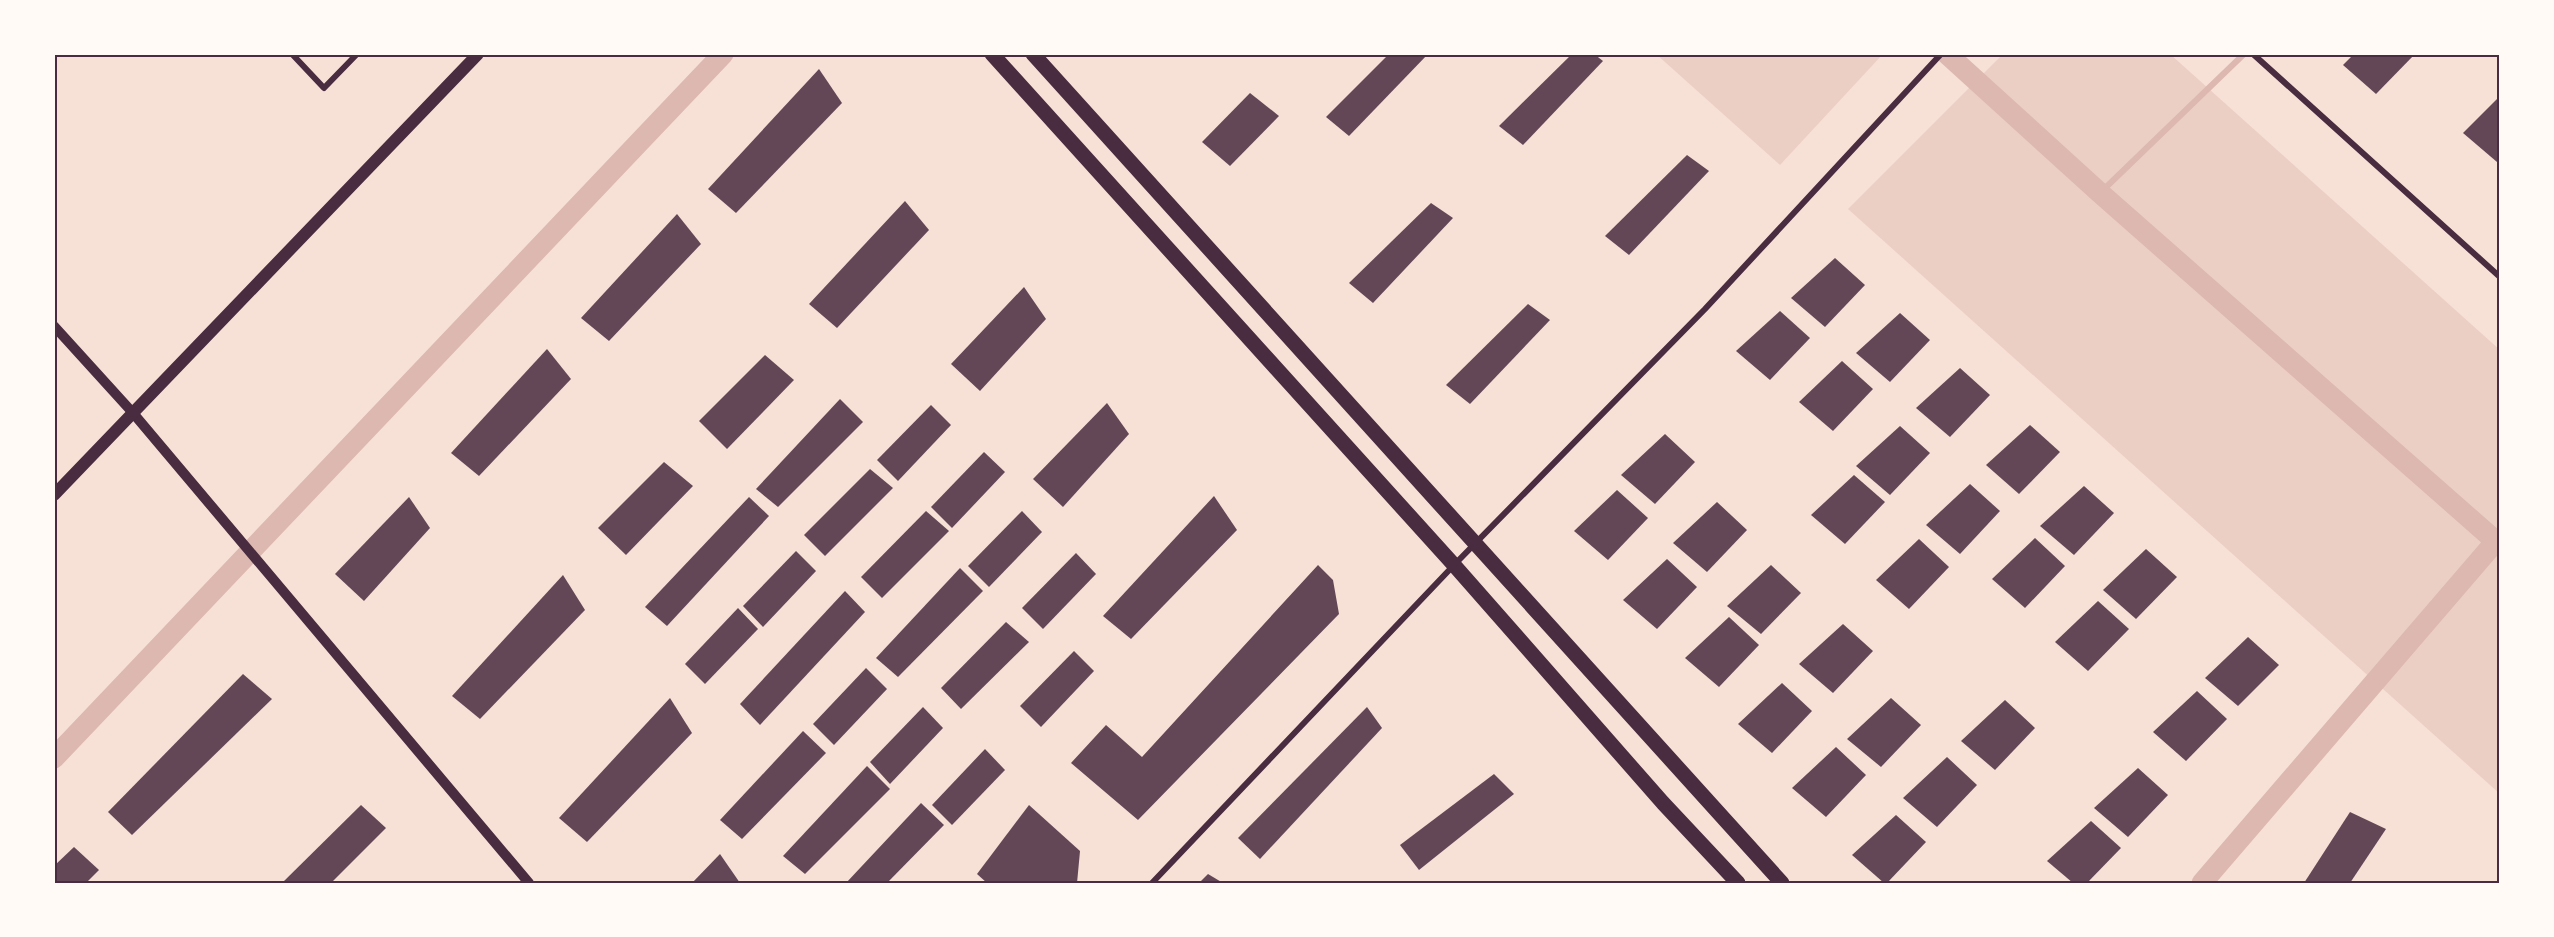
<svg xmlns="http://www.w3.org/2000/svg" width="2554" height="937" viewBox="0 0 2554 937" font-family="Overpass,sans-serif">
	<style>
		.green { fill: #ebcfc5 }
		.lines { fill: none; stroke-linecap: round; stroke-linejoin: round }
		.stream { stroke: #dcb8b0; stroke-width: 6 }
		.canal { stroke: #dcb8b0; stroke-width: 21 }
		.building { fill: #644757 }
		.minor { stroke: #4a2c40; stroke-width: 6 }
		.tertiary { stroke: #4a2c40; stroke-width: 10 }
		.secondary { stroke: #4a2c40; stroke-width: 12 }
		.primary { stroke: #4a2c40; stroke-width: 15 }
		.neatline { fill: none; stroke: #4a2c40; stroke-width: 2 }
	</style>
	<rect width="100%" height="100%" fill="#f7e1d7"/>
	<g class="green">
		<path d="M 1656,54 L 1883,54 L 1780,165 Z"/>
		<path d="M 2003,54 L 2170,54 L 2500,350 L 2500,794 L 1848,209 Z"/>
	</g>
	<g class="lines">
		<path class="stream" d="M 2100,193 L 2244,54"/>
		<g class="canal">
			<path d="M 1947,54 L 2100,193 L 2500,545"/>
			<path d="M 54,758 L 723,54"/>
			<path d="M 2202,883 L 2496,541"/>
		</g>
	</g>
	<g class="building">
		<path d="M 1389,54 L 1428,54 L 1349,136 L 1326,117 Z"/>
		<path d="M 1572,54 L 1594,54 L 1603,61 L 1523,145 L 1499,126 Z"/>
		<path d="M 2354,54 L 2415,54 L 2376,94 L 2343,65 Z"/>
		<path d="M 819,69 L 842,103 L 736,213 L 708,189 Z"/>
		<path d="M 1250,93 L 1279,116 L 1230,166 L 1202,142 Z"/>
		<path d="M 2500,96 L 2500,158 L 2497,162 L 2463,133 Z"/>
		<path d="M 1687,155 L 1709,171 L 1629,255 L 1605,236 Z"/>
		<path d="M 905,201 L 929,230 L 837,328 L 809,304 Z"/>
		<path d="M 1431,203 L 1453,218 L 1373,303 L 1349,283 Z"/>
		<path d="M 677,214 L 701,244 L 609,341 L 581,318 Z"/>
		<path d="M 1835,258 L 1865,285 L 1825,327 L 1791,298 Z"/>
		<path d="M 1024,287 L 1046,319 L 980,391 L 951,364 Z"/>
		<path d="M 1528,304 L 1550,320 L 1470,404 L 1446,385 Z"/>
		<path d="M 1780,311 L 1810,338 L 1770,380 L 1736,351 Z"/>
		<path d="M 1900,313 L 1930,340 L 1890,382 L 1856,353 Z"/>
		<path d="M 547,349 L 571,379 L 479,476 L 451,453 Z"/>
		<path d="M 765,355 L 794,380 L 727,449 L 699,421 Z"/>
		<path d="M 1842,361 L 1873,389 L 1833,431 L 1799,402 Z"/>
		<path d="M 1960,368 L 1990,395 L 1950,437 L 1916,408 Z"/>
		<path d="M 840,399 L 863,422 L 778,507 L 756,489 Z"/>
		<path d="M 1107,403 L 1129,434 L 1063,507 L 1033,479 Z"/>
		<path d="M 931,405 L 951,425 L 898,481 L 877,460 Z"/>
		<path d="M 2030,425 L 2060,452 L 2019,494 L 1986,465 Z"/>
		<path d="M 1900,426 L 1930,453 L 1890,495 L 1856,466 Z"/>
		<path d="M 1665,434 L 1695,462 L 1655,504 L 1621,475 Z"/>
		<path d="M 984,452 L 1005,472 L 952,528 L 931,507 Z"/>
		<path d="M 664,462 L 693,486 L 626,555 L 598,528 Z"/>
		<path d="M 870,469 L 893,488 L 825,556 L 804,535 Z"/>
		<path d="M 1854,475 L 1885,502 L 1845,544 L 1811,515 Z"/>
		<path d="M 1970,484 L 2000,511 L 1960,554 L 1926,525 Z"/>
		<path d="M 2084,486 L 2114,513 L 2074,555 L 2040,526 Z"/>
		<path d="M 1617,490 L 1648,518 L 1608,560 L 1574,531 Z"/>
		<path d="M 1214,496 L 1237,530 L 1131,639 L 1103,616 Z"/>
		<path d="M 409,497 L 430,528 L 364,601 L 335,574 Z"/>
		<path d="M 749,497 L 769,516 L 667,626 L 645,607 Z"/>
		<path d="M 1717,502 L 1747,530 L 1707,572 L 1673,543 Z"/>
		<path d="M 926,511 L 949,531 L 882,598 L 861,577 Z"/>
		<path d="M 1022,511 L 1042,532 L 989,587 L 968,566 Z"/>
		<path d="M 2035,538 L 2065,566 L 2025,608 L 1992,579 Z"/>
		<path d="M 1919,539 L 1949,567 L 1909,609 L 1876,580 Z"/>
		<path d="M 2146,549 L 2177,577 L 2136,619 L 2103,590 Z"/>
		<path d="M 796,551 L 816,571 L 763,627 L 743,606 Z"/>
		<path d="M 1076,553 L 1096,574 L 1043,629 L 1022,608 Z"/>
		<path d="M 1667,559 L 1697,587 L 1657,629 L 1623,600 Z"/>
		<path d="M 1318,565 L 1333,580 L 1339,614 L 1138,820 L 1071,763 L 1106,725 L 1142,757 Z"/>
		<path d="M 1771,565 L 1801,593 L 1761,634 L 1727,606 Z"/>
		<path d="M 960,568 L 983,591 L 898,677 L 876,658 Z"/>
		<path d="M 563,575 L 585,610 L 480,719 L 452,696 Z"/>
		<path d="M 845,591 L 865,612 L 760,725 L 740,704 Z"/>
		<path d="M 2098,601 L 2129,629 L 2088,671 L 2055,642 Z"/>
		<path d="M 738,608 L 758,629 L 705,684 L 685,664 Z"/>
		<path d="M 1729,617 L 1759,645 L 1719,687 L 1685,658 Z"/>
		<path d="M 1006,622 L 1029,642 L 961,709 L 941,688 Z"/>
		<path d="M 1843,624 L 1873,651 L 1833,693 L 1799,664 Z"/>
		<path d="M 2248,637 L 2279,665 L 2238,706 L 2205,678 Z"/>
		<path d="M 1074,651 L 1094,671 L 1041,727 L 1020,706 Z"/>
		<path d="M 866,668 L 887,689 L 834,745 L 813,724 Z"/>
		<path d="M 243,674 L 272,699 L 132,835 L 108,812 Z"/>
		<path d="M 1782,683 L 1812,711 L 1772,753 L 1738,724 Z"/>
		<path d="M 2197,691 L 2227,719 L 2186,761 L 2153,732 Z"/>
		<path d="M 670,698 L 692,733 L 587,842 L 559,818 Z"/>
		<path d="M 1891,698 L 1921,725 L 1881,767 L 1847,739 Z"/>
		<path d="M 2005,700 L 2035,728 L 1995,770 L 1961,741 Z"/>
		<path d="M 923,707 L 943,728 L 890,784 L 870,762 Z"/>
		<path d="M 1367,707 L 1382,728 L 1260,859 L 1238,838 Z"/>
		<path d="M 803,731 L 826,753 L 742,839 L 720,820 Z"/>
		<path d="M 1836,747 L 1866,775 L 1826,817 L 1792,788 Z"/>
		<path d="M 985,749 L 1005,770 L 952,825 L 932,805 Z"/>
		<path d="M 1947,757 L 1977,785 L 1937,827 L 1903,798 Z"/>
		<path d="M 867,766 L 890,789 L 805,874 L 783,856 Z"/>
		<path d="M 2138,768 L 2168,795 L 2128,837 L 2094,808 Z"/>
		<path d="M 1494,774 L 1514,794 L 1419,870 L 1400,845 Z"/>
		<path d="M 921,803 L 944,825 L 887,883 L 846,883 Z"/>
		<path d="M 361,805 L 386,828 L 331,883 L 282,883 Z"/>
		<path d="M 1029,805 L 1080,851 L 1077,883 L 987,883 L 977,874 Z"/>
		<path d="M 2350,812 L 2386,829 L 2350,883 L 2304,883 Z"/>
		<path d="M 1896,815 L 1926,842 L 1887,883 L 1884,883 L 1852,855 Z"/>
		<path d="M 2091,821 L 2121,848 L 2087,883 L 2073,883 L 2047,861 Z"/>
		<path d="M 74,847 L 99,870 L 86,883 L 54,883 L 54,866 Z"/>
		<path d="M 720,854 L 740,883 L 692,883 Z"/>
		<path d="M 1208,874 L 1223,883 L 1199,883 Z"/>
	</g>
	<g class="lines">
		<g class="minor">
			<path d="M 292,54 L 324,88 L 357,54"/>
			<path d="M 2253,54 L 2500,277"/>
			<path d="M 1152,883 L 1454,565 L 1705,309 L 1941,54"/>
		</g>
		<path class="tertiary" d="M 54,326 L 133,413 L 529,883"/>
		<path class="secondary" d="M 54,495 L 478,54"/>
		<g class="primary">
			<path d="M 992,54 L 1454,565 L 1663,803 L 1738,883"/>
			<path d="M 1033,54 L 1782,883"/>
		</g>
	</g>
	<rect width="2554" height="937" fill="none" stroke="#fffaf5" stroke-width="111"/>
	<rect x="56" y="56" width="2442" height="826" class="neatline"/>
</svg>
